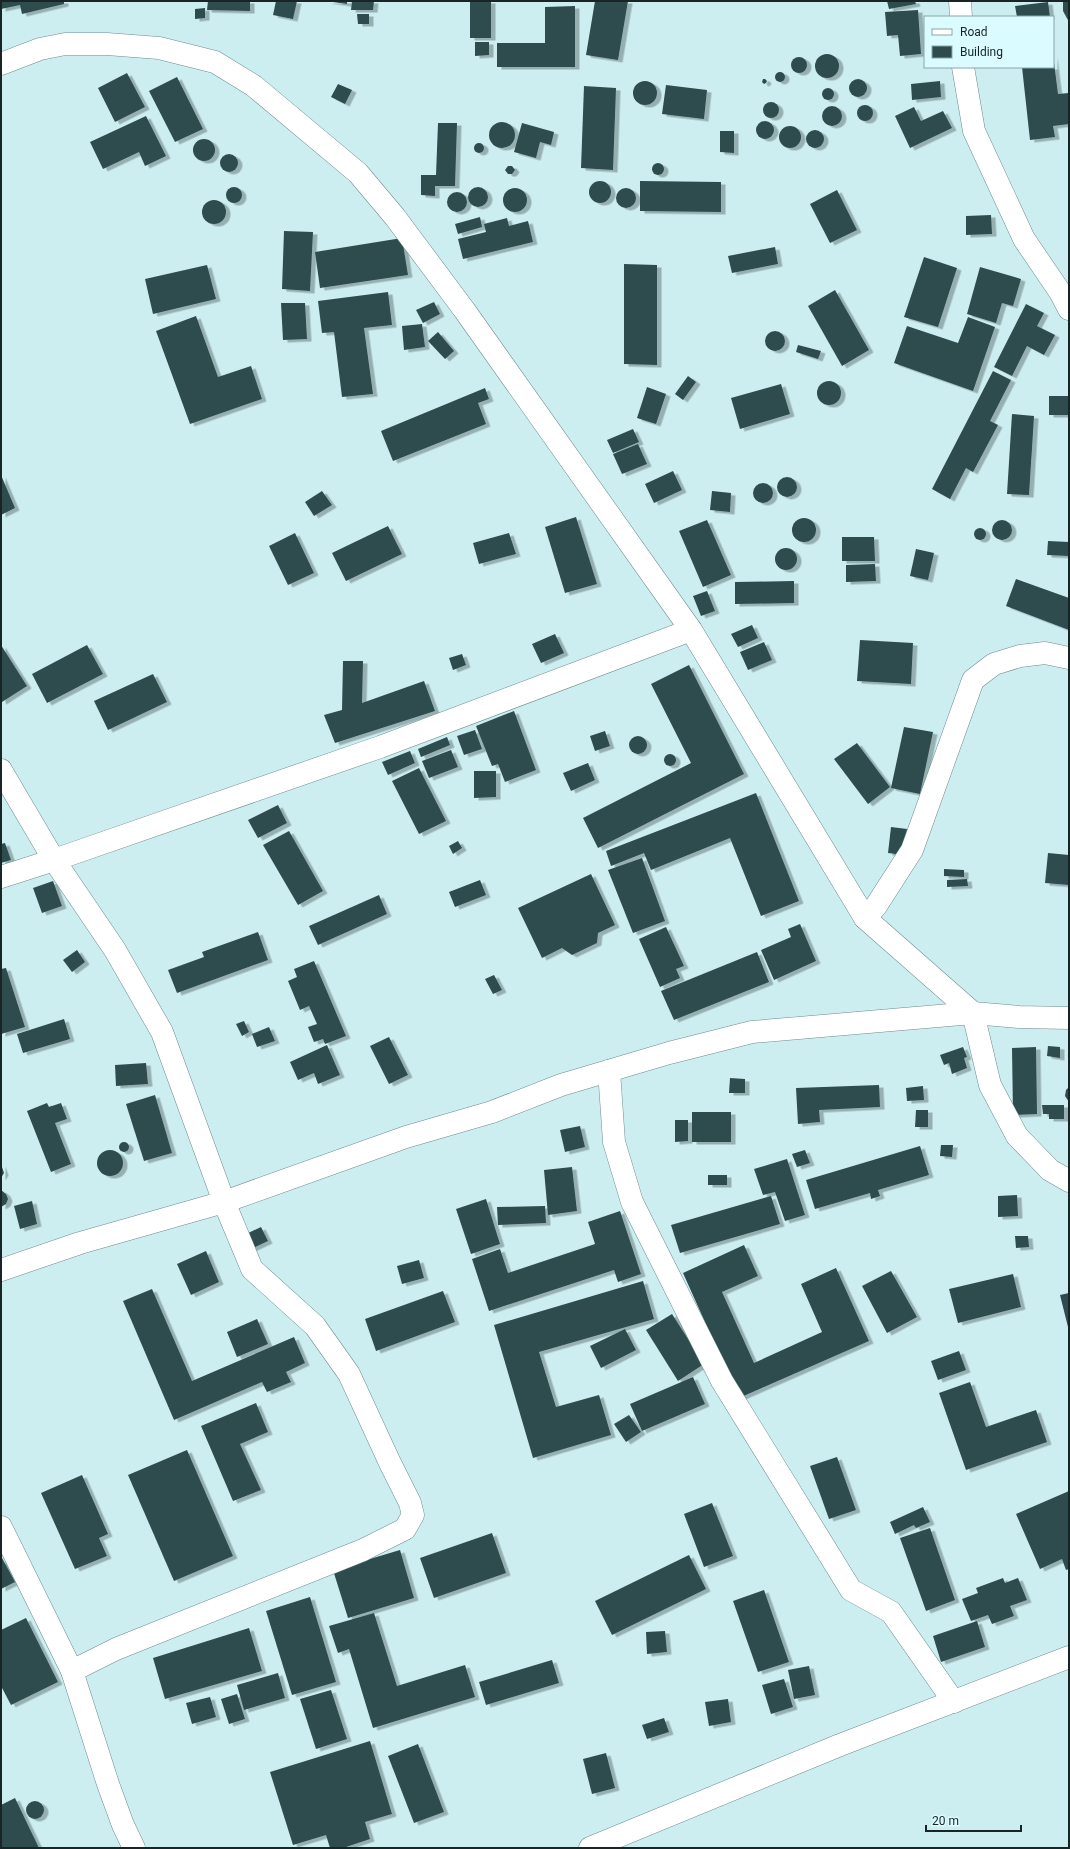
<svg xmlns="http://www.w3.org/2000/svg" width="1070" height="1849" viewBox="0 0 1070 1849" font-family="Roboto,sans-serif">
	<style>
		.building { fill: #2f4b4e; filter: url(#shadow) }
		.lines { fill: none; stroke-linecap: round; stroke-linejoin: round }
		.street-casing { stroke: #6e8c8f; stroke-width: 23 }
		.street { stroke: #fff; stroke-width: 22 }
	</style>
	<defs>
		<filter id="shadow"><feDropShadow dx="4.5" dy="2.5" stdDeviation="0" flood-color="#0004"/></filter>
	</defs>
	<rect width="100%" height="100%" fill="#cdeef1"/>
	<g class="building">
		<path d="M 1,1 L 64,1 L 64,4 L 22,14 L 20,5 L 1,9 Z"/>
		<path d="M 208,1 L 250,1 L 250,11 L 207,10 Z"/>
		<path d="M 276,1 L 297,1 L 293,19 L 273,15 Z"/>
		<path d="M 326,1 L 347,1 L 347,4 Z"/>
		<path d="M 352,1 L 374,1 L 373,10 L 351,10 Z"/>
		<rect x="470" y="1" width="21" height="37"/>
		<path d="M 595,1 L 628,1 L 618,60 L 586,55 Z"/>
		<path d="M 887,1 L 915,1 L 916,4 L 889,9 Z"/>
		<path d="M 1063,1 L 1069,1 L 1069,22 L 1063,11 Z"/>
		<path d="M 1048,2 L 1050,17 L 1017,17 L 1015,6 Z"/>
		<path d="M 575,6 L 575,67 L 497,67 L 497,43 L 545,43 L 545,7 Z"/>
		<path d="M 205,8 L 205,18 L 195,19 L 195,9 Z"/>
		<path d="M 918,10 L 921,54 L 900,56 L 898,35 L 887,36 L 885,12 Z"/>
		<path d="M 357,14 L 369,14 L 369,24 L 358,24 Z"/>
		<path d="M 475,42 L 489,42 L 489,55 L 475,56 Z"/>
		<circle cx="827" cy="66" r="12"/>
		<path d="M 1053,55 L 1058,94 L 1069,93 L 1069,124 L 1053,126 L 1055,137 L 1030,140 L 1022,67 L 1053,67 Z"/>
		<circle cx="799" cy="65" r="8"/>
		<circle cx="780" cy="77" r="5"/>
		<path d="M 127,73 L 145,107 L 115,122 L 98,88 Z"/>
		<path d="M 177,77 L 203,129 L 175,142 L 149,91 Z"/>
		<circle cx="858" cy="88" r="9"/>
		<path d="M 763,79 L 765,79 L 767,81 L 766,83 L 764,84 L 762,82 Z"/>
		<path d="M 940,81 L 941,97 L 912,100 L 911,84 Z"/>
		<circle cx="645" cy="93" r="12"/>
		<path d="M 338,84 L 352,90 L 345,104 L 331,97 Z"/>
		<path d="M 666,85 L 707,90 L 704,119 L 662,114 Z"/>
		<path d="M 584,86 L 616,88 L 613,170 L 581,168 Z"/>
		<circle cx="828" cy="94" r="6"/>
		<circle cx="771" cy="110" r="8"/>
		<circle cx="865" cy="113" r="8"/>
		<circle cx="832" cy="116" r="10"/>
		<path d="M 914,107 L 921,121 L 943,111 L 952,128 L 910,148 L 895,116 Z"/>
		<path d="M 146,116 L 166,156 L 145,166 L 139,152 L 103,169 L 90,142 Z"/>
		<circle cx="765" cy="130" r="9"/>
		<circle cx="502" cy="135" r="13"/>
		<path d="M 438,123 L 457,123 L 455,186 L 435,186 L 435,196 L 421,195 L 421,175 L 436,175 Z"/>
		<path d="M 522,123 L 554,132 L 551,145 L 540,142 L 536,158 L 514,152 Z"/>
		<circle cx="790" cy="137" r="11"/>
		<circle cx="815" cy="139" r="9"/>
		<path d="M 720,131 L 734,131 L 734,153 L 720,152 Z"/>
		<circle cx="204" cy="150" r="11"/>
		<circle cx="479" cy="148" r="5"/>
		<circle cx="229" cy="163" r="9"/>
		<circle cx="658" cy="169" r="6"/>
		<path d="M 508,166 L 512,166 L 515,170 L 512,174 L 508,174 L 505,170 Z"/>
		<circle cx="600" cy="192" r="11"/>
		<path d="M 640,181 L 721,182 L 721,212 L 640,211 Z"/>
		<circle cx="234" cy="195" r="8"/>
		<circle cx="478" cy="197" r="10"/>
		<circle cx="515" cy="200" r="12"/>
		<circle cx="626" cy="198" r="10"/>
		<path d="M 837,190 L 857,230 L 830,243 L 810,204 Z"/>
		<circle cx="457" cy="202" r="10"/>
		<circle cx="214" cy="212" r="12"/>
		<path d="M 991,215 L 992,234 L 966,235 L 966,216 Z"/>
		<path d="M 480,217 L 482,227 L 458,234 L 455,224 Z"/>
		<path d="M 507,218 L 509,226 L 528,221 L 533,242 L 463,259 L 458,239 L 486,232 L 484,224 Z"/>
		<path d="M 284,231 L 313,232 L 310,291 L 282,289 Z"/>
		<path d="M 402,238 L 408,275 L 320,288 L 315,252 Z"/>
		<path d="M 775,247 L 778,264 L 732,273 L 728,256 Z"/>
		<path d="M 924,257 L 957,268 L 938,327 L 904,317 Z"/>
		<path d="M 624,264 L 657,265 L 657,365 L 624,364 Z"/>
		<path d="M 207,265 L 216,299 L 153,314 L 145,279 Z"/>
		<path d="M 980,267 L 1021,279 L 1013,306 L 1002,303 L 996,323 L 967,314 Z"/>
		<path d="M 835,290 L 869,350 L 842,366 L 808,306 Z"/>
		<path d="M 388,292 L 392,325 L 364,328 L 373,394 L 342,397 L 334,332 L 322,333 L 318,301 Z"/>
		<path d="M 434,302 L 440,314 L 423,323 L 416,310 Z"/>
		<path d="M 281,303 L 305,303 L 307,339 L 283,340 Z"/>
		<path d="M 1026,304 L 1044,313 L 1037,326 L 1055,335 L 1044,355 L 1027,346 L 1012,376 L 994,367 Z"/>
		<path d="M 196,316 L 218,377 L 251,366 L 262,399 L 190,424 L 156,331 Z"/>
		<path d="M 968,317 L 995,327 L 973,391 L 894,363 L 907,326 L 958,343 Z"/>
		<path d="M 422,324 L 425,347 L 404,350 L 402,326 Z"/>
		<circle cx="775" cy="341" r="10"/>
		<path d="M 438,332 L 454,351 L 445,359 L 428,341 Z"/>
		<path d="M 798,345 L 821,351 L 818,359 L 796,352 Z"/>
		<path d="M 993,371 L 1011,380 L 990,421 L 998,425 L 973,472 L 966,468 L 950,499 L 932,489 Z"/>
		<path d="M 688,376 L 696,382 L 683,400 L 675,394 Z"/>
		<circle cx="829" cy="393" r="12"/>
		<path d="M 781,384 L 790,414 L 740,429 L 731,398 Z"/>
		<path d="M 647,387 L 666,394 L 656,424 L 637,418 Z"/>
		<path d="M 485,388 L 489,399 L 478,403 L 486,424 L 393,461 L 381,431 Z"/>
		<rect x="1049" y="396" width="20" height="19"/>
		<path d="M 1012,414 L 1034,416 L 1029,495 L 1007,494 Z"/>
		<path d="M 633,429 L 639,442 L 613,453 L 607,440 Z"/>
		<path d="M 638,444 L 647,464 L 622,474 L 613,454 Z"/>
		<path d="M 673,471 L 682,490 L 654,503 L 645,484 Z"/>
		<path d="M 1,475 L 15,508 L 1,515 Z"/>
		<circle cx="787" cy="487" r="10"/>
		<circle cx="763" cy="493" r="10"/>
		<path d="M 322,491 L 332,505 L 314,516 L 305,502 Z"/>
		<path d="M 712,491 L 731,493 L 730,512 L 710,510 Z"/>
		<path d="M 576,517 L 597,584 L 565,593 L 545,527 Z"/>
		<circle cx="804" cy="530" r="12"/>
		<path d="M 707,520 L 731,575 L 703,587 L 679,531 Z"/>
		<circle cx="1002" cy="530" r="10"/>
		<path d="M 388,526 L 402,554 L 346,581 L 332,553 Z"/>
		<circle cx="980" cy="534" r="6"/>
		<path d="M 295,533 L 314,573 L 288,585 L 269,546 Z"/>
		<path d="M 509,533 L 516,554 L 479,564 L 473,543 Z"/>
		<path d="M 842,537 L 874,537 L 875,561 L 842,561 Z"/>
		<path d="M 1048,541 L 1069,542 L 1069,556 L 1047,555 Z"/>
		<circle cx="786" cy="559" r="11"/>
		<path d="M 916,549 L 934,553 L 928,580 L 910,576 Z"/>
		<path d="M 875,564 L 876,581 L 846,582 L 846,565 Z"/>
		<path d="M 1016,579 L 1069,598 L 1069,630 L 1006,606 Z"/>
		<path d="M 794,581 L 794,603 L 735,604 L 735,582 Z"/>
		<path d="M 707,591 L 715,611 L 701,616 L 693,596 Z"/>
		<path d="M 752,625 L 758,638 L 738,647 L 731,634 Z"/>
		<path d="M 555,634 L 564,653 L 541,663 L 532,644 Z"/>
		<path d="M 860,640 L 913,643 L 911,684 L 857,681 Z"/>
		<path d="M 764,642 L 772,660 L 748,670 L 740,652 Z"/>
		<path d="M 1,645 L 27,686 L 2,702 L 1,700 Z"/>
		<path d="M 87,645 L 103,674 L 47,703 L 32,674 Z"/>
		<path d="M 462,654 L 466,665 L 453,670 L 449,658 Z"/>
		<path d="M 343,661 L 363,661 L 362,703 L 424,681 L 435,711 L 335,743 L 324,715 L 342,710 Z"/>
		<path d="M 689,665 L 744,774 L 598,848 L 583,818 L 691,763 L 651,684 Z"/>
		<path d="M 153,674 L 167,702 L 108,730 L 94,701 Z"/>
		<path d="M 514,711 L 536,770 L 505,782 L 498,764 L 492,766 L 476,726 Z"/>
		<path d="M 904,727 L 933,732 L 920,794 L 891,788 Z"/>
		<path d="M 475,730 L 482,749 L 464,755 L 457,736 Z"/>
		<path d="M 605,731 L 610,746 L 595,751 L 590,736 Z"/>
		<circle cx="638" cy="745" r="9"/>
		<path d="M 447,737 L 450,745 L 421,757 L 418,749 Z"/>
		<path d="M 857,743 L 890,787 L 868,804 L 834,759 Z"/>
		<path d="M 451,750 L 458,767 L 429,778 L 422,761 Z"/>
		<path d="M 410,751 L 415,763 L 388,775 L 382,762 Z"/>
		<circle cx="670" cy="760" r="6"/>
		<path d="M 588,763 L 595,780 L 571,791 L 563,773 Z"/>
		<path d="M 419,768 L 446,821 L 419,834 L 392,781 Z"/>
		<path d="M 474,771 L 496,771 L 496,797 L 474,798 Z"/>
		<path d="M 756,793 L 799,901 L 761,916 L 730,838 L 651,870 L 644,853 L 611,866 L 606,851 Z"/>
		<path d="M 278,805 L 287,823 L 258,838 L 248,820 Z"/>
		<path d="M 891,827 L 907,829 L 904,855 L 888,853 Z"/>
		<path d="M 289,831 L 323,891 L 298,905 L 263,845 Z"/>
		<path d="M 458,841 L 462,848 L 453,854 L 449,846 Z"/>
		<path d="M 5,843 L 11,860 L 1,863 L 1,844 Z"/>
		<path d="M 1048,853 L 1069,855 L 1069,885 L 1045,883 Z"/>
		<path d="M 642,858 L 665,921 L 633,933 L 608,870 Z"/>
		<path d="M 944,869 L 964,870 L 964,877 L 944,876 Z"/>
		<path d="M 591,874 L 615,925 L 598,933 L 597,943 L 572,955 L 562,948 L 542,958 L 518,908 Z"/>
		<path d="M 967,879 L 968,886 L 947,887 L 947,880 Z"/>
		<path d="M 480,880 L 486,895 L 455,907 L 449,892 Z"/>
		<path d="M 53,881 L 62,906 L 42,913 L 33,888 Z"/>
		<path d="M 379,895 L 387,914 L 318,945 L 309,926 Z"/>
		<path d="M 800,924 L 816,961 L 774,980 L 761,950 L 791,937 L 788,929 Z"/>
		<path d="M 666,927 L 684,966 L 676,969 L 680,978 L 660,987 L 639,939 Z"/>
		<path d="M 258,932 L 268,960 L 177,993 L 168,970 L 204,957 L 202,952 Z"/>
		<path d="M 77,950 L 85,962 L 72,972 L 63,960 Z"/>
		<path d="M 757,952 L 769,982 L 674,1020 L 661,991 Z"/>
		<path d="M 314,961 L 346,1036 L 325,1044 L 323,1039 L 314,1042 L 308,1027 L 317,1024 L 309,1006 L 300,1010 L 288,981 L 297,977 L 294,969 Z"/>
		<path d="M 6,968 L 25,1027 L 1,1034 L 1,969 Z"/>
		<path d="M 494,975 L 502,990 L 493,994 L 485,979 Z"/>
		<path d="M 64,1019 L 70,1039 L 23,1053 L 17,1034 Z"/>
		<path d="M 244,1021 L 249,1032 L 242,1036 L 236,1024 Z"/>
		<path d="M 269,1027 L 275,1041 L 257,1047 L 252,1034 Z"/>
		<path d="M 389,1037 L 408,1075 L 389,1084 L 370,1046 Z"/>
		<path d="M 327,1045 L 340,1075 L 318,1084 L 314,1073 L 298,1080 L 290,1062 Z"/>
		<path d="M 1048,1046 L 1060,1047 L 1060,1058 L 1047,1056 Z"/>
		<path d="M 963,1047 L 967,1057 L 964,1058 L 967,1068 L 952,1074 L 949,1063 L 944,1065 L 940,1055 Z"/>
		<path d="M 1036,1047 L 1037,1114 L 1013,1115 L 1012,1048 Z"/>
		<path d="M 146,1063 L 148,1084 L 116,1086 L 115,1065 Z"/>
		<path d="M 730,1078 L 745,1079 L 745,1093 L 729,1093 Z"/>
		<path d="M 879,1085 L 880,1107 L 819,1110 L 820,1122 L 798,1124 L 796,1088 Z"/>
		<path d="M 923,1086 L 924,1100 L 907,1101 L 906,1088 Z"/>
		<path d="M 1069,1087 L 1069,1102 L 1065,1096 L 1066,1090 Z"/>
		<path d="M 155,1095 L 172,1153 L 144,1161 L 126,1104 Z"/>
		<path d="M 47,1103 L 49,1107 L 61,1103 L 67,1119 L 55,1123 L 71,1164 L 51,1172 L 27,1111 Z"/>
		<path d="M 1042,1105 L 1064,1105 L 1064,1119 L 1049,1119 L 1049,1114 L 1043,1114 Z"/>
		<path d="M 916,1110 L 928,1110 L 928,1127 L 915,1127 Z"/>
		<rect x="692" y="1112" width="39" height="30"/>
		<path d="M 675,1120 L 688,1120 L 688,1141 L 675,1142 Z"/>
		<path d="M 580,1126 L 585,1147 L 565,1152 L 560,1130 Z"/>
		<circle cx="124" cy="1147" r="5"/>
		<path d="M 941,1145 L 953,1145 L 952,1157 L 940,1156 Z"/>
		<path d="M 920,1146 L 929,1175 L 878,1190 L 880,1196 L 871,1199 L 870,1193 L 815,1209 L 806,1180 Z"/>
		<path d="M 805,1150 L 810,1163 L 797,1167 L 792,1154 Z"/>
		<circle cx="110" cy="1163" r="13"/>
		<path d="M 787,1159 L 805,1215 L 785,1221 L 775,1192 L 763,1195 L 754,1169 Z"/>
		<path d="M 1,1164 L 4,1173 L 1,1178 Z"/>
		<path d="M 572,1167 L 577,1211 L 548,1215 L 544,1170 Z"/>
		<rect x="708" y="1175" width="19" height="10"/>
		<path d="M 1,1190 L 6,1194 L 8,1199 L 6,1204 L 1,1207 Z"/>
		<path d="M 1017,1195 L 1018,1216 L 998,1217 L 998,1196 Z"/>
		<path d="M 771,1196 L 780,1224 L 680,1253 L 671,1225 Z"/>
		<path d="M 486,1199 L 500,1244 L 471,1254 L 456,1209 Z"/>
		<path d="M 32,1201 L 37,1224 L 20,1229 L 14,1206 Z"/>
		<path d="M 545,1206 L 546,1223 L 498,1225 L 497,1207 Z"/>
		<path d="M 620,1211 L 641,1274 L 618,1282 L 614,1270 L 489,1311 L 472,1259 L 500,1249 L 508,1273 L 595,1244 L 588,1222 Z"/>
		<path d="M 261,1227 L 268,1241 L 249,1250 L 242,1236 Z"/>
		<path d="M 1015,1236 L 1028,1236 L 1029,1247 L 1016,1248 Z"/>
		<path d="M 744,1245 L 758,1276 L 722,1292 L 754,1363 L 822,1332 L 801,1284 L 836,1268 L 869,1341 L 739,1398 L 683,1273 Z"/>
		<path d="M 206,1251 L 219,1282 L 191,1295 L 177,1264 Z"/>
		<path d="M 419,1260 L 424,1278 L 402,1284 L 397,1266 Z"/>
		<path d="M 891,1271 L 917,1317 L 887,1333 L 862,1286 Z"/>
		<path d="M 1013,1274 L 1021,1307 L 958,1323 L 949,1289 Z"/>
		<path d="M 643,1281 L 654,1319 L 539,1352 L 556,1407 L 599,1395 L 611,1435 L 533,1458 L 494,1325 Z"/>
		<path d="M 152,1289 L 192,1381 L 294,1337 L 305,1363 L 286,1372 L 291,1382 L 267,1392 L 262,1382 L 174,1420 L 123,1301 Z"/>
		<path d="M 443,1291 L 455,1322 L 376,1351 L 365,1319 Z"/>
		<path d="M 1069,1293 L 1069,1327 L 1068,1327 L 1060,1295 Z"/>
		<path d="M 672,1314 L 704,1364 L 678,1381 L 646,1330 Z"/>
		<path d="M 257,1319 L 268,1344 L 237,1357 L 227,1332 Z"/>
		<path d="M 625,1329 L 636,1350 L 601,1368 L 590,1346 Z"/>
		<path d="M 959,1351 L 966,1370 L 938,1380 L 931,1361 Z"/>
		<path d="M 693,1377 L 705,1404 L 642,1431 L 630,1404 Z"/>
		<path d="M 970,1382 L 986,1427 L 1036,1410 L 1047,1442 L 966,1470 L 939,1393 Z"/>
		<path d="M 256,1403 L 268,1432 L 240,1444 L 261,1490 L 233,1501 L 201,1426 Z"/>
		<path d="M 629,1415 L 641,1432 L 626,1442 L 614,1424 Z"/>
		<path d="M 187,1450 L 233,1556 L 174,1581 L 128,1475 Z"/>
		<path d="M 837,1457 L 856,1510 L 829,1519 L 810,1466 Z"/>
		<path d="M 82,1475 L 108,1534 L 99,1538 L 107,1556 L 75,1569 L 41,1493 Z"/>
		<path d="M 1069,1491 L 1069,1569 L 1066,1570 L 1062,1559 L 1040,1569 L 1016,1514 Z"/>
		<path d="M 712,1503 L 733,1556 L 704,1567 L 684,1514 Z"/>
		<path d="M 923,1507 L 930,1522 L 916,1528 L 914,1525 L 895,1534 L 890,1522 Z"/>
		<path d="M 930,1528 L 955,1600 L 926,1611 L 900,1538 Z"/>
		<path d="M 492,1533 L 506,1573 L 434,1598 L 420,1558 Z"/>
		<path d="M 400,1550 L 414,1598 L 348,1618 L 333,1570 Z"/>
		<path d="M 689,1555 L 706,1589 L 612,1635 L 595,1601 Z"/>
		<path d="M 1,1556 L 15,1582 L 1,1589 Z"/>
		<path d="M 1003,1578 L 1005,1583 L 1018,1578 L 1027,1600 L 1010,1606 L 1014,1616 L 992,1624 L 988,1615 L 971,1621 L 962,1599 L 978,1593 L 976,1588 Z"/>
		<path d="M 764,1590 L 789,1662 L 758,1672 L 733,1601 Z"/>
		<path d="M 310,1597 L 336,1682 L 292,1695 L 266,1611 Z"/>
		<path d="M 374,1613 L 397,1686 L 465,1665 L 475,1697 L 373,1728 L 349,1649 L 338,1653 L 329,1626 Z"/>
		<path d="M 26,1618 L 58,1682 L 11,1705 L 1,1686 L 1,1630 Z"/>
		<path d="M 977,1621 L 985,1647 L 941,1662 L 933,1636 Z"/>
		<path d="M 249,1628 L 262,1671 L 165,1699 L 153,1658 Z"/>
		<path d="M 665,1631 L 667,1652 L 647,1654 L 646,1632 Z"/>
		<path d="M 552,1660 L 559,1683 L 486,1705 L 479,1682 Z"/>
		<path d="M 809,1666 L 815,1695 L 794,1699 L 788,1670 Z"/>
		<path d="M 278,1673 L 285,1698 L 244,1710 L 237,1685 Z"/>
		<path d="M 784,1679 L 793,1707 L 771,1714 L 762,1685 Z"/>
		<path d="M 331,1690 L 347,1739 L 316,1749 L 300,1699 Z"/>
		<path d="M 237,1694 L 245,1719 L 229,1724 L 221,1699 Z"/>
		<path d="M 210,1697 L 216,1717 L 192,1724 L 186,1703 Z"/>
		<path d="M 728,1699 L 731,1722 L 709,1726 L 705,1702 Z"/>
		<path d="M 664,1718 L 669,1732 L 647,1739 L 642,1725 Z"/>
		<path d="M 370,1741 L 392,1814 L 365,1822 L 370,1839 L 343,1848 L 330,1848 L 326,1835 L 293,1845 L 270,1772 Z"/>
		<path d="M 418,1744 L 444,1812 L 414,1823 L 388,1756 Z"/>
		<path d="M 606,1753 L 615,1788 L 592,1794 L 583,1759 Z"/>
		<path d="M 15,1798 L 39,1848 L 1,1848 L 1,1805 Z"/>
		<circle cx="35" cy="1810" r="9"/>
	</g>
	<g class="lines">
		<g class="street-casing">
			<g id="street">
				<path d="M 960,1 L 961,17"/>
				<path d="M 1,64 L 40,49 L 65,44 L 107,44 L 159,48 L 215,62 L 254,86 L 358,173 L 395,217 L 465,311 L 691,630 L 865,918 L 973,1013 L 990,1085 L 1017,1136 L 1050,1170 L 1069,1181"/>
				<path d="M 963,67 L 974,131 L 1024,239 L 1060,292 L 1069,309"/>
				<path d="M 1,770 L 54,860 L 1,877"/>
				<path d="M 865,918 L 876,906 L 912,850 L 973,680 L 994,664 L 1020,656 L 1045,653 L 1069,658"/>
				<path d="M 609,1071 L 614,1142 L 632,1202 L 722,1381 L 851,1590 L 891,1612 L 954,1702"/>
				<path d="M 1,1270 L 80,1243 L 224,1202 L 406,1137 L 492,1112 L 561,1085 L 669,1053 L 752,1032 L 973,1013 L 1019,1017 L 1069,1018"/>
				<path d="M 1,1527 L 72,1671 L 108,1784 L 123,1825 L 134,1848"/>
				<path d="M 72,1671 L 116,1649 L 363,1550 L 405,1529 L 413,1515 L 410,1503 L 390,1463 L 349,1374 L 315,1326 L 252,1269 L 224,1202 L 162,1032 L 115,950 L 54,860 L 380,747 L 691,630"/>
				<path d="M 590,1848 L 840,1745 L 1069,1657"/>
			</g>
		</g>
		<use href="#street" class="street"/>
	</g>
	<rect width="1070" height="1849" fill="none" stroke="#182425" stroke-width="4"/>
	<rect x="924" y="16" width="130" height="52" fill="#dafbff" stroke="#8ca5a8"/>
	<rect x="932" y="29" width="20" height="6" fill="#ffffff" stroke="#8ca5a8"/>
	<text x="960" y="36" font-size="12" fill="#182425">Road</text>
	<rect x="932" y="46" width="20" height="12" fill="#2f4b4e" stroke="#8ca5a8"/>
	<text x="960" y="56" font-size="12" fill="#182425">Building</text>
	<path d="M926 1825v6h95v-6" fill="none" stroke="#182425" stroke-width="2"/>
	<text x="932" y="1825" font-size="12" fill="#182425" stroke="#dafbff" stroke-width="3" paint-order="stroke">20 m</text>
</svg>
